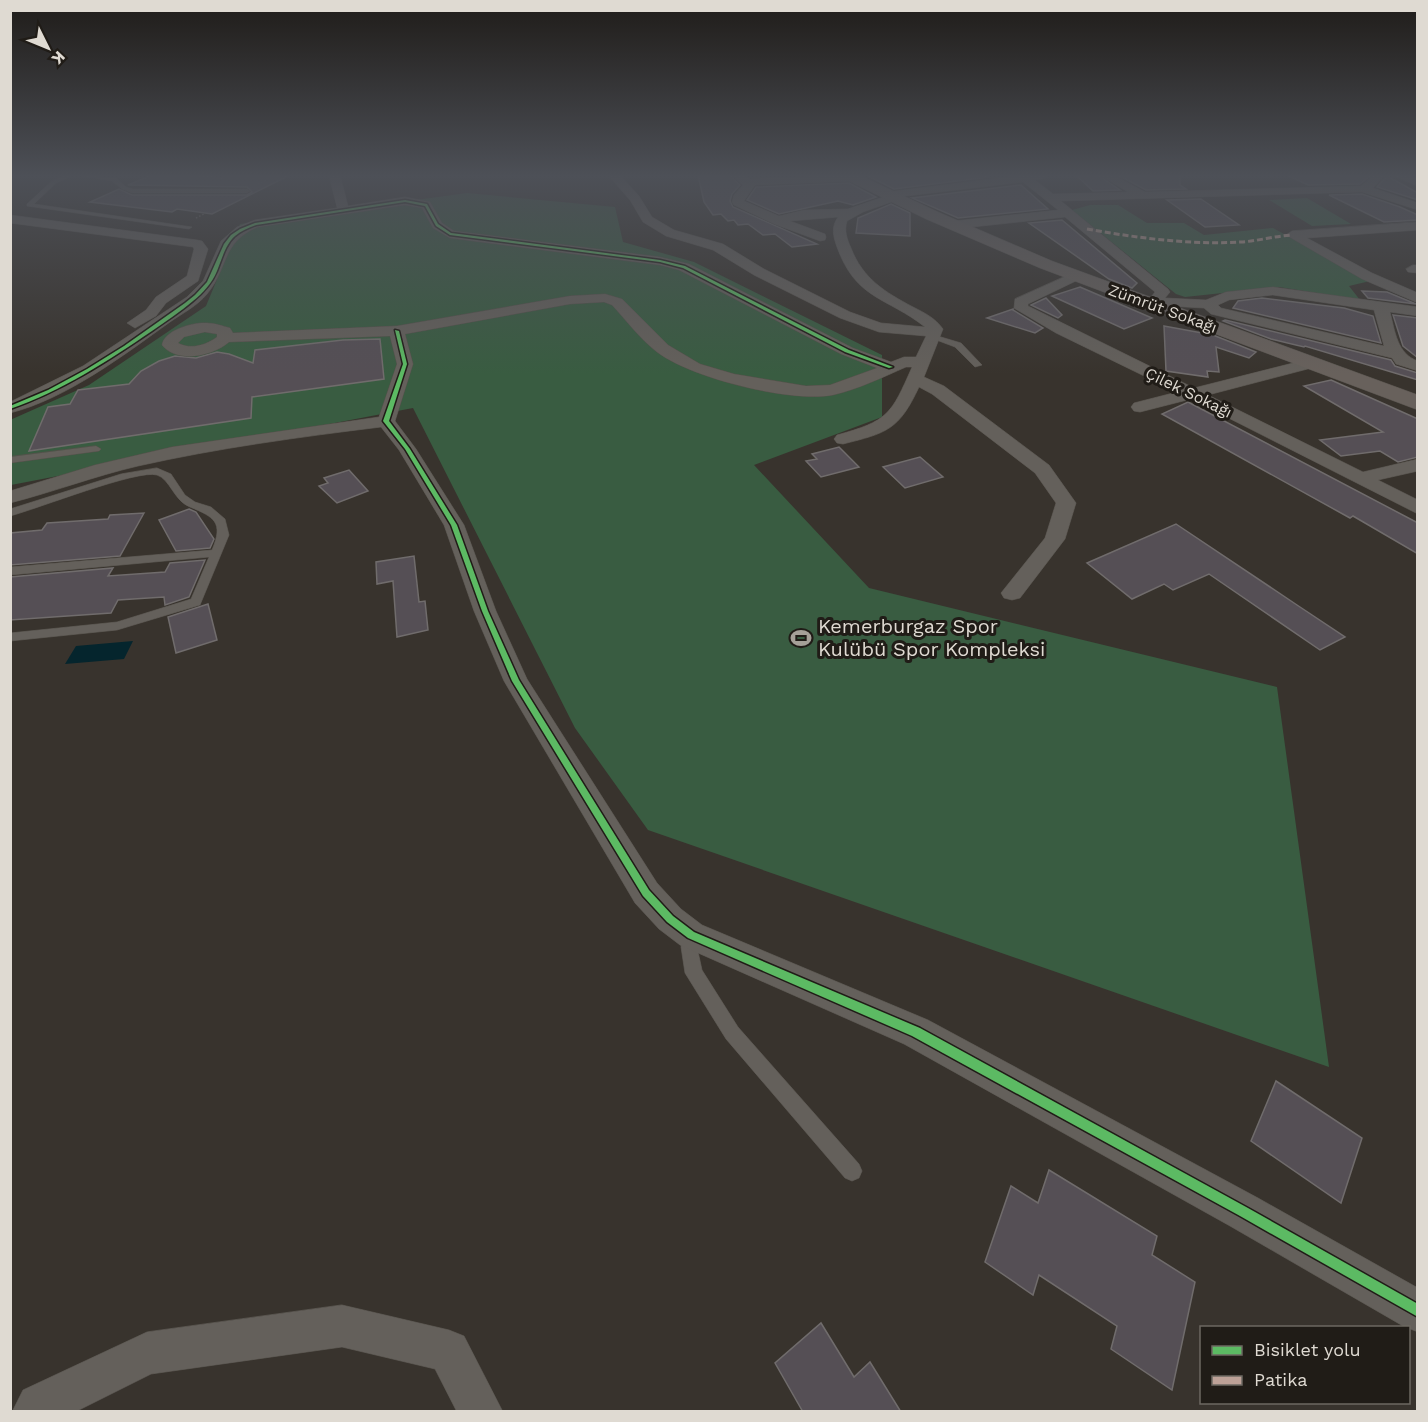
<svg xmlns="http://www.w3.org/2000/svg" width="1428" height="1422" viewBox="0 0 1428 1422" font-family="'Work Sans',sans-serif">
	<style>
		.green { fill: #395c41 }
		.water { fill: #05252d }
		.building { fill: #554f55; stroke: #706c6c; stroke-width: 1.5 }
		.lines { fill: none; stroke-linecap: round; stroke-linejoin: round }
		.lane-casing { stroke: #55514b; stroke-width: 1 }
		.street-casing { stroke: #55514b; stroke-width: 1 }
		.secondary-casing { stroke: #55514b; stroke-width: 1 }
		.path { stroke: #686460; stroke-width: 1.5; stroke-dasharray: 1.5 2; stroke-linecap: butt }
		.lane { fill: #64605b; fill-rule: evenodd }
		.street { fill: #64605b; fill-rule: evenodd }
		.secondary { fill: #68615c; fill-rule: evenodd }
		.quiet { stroke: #bda197; stroke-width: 3; stroke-dasharray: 6 3; stroke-linecap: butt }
		.cycleway-casing { stroke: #201c17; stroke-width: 3 }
		.cycleway { fill: #5cba63; fill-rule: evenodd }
		.labels { text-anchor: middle; stroke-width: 6; stroke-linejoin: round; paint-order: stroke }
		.far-street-label { font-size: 16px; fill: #dfdad2; stroke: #201c17 }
		.poi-label { font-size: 20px; fill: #dfdad2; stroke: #201c17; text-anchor: start }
	</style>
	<rect width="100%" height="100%" fill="#38332d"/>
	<g class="green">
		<path d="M 467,193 L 615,207 L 623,242 L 694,262 L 882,355 L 882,417 L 754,465 L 869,588 L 1277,687 L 1329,1067 L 648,830 L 575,728 L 413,408 L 11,485 L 10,420 L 89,385 L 206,306 L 240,224 Z"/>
		<path d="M 1307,198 L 1351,224 L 1312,226 L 1269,200 Z"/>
		<path d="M 1090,205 L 1118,205 L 1147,223 L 1184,223 L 1204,235 L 1273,228 L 1370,281 L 1349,286 L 1360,300 L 1279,287 L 1185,297 L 1176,294 L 1072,210 Z"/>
	</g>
	<path class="water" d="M 133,641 L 124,659 L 65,664 L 76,646 Z"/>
	<g class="building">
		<path d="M 152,175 L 196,175 L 222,178 L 229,175 L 290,175 L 212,214 L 177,209 L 172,212 L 90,202 L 119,189 L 132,195 L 247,195 L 252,192 L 247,187 L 128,185 Z"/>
		<path d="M 698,175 L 729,175 L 740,185 L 732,194 L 730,201 L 733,207 L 817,244 L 792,247 L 775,234 L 763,235 L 748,224 L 738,225 L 734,220 L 728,221 L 721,214 L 713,215 L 704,202 Z"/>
		<path d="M 866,175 L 986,175 L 989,177 L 894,189 Z"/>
		<path d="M 1076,175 L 1098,175 L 1120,190 L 1093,191 Z"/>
		<path d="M 1118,175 L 1180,175 L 1180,185 L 1186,189 L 1146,190 Z"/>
		<path d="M 1287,175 L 1371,175 L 1360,184 L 1308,185 Z"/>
		<path d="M 1387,176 L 1418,193 L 1418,200 L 1377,187 Z"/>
		<path d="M 849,183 L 876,197 L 853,205 L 838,201 L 779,214 L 747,200 L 756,187 Z"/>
		<path d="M 1021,185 L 1048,209 L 958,218 L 912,198 Z"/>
		<path d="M 1362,194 L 1400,207 L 1418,215 L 1418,220 L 1384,222 L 1329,195 Z"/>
		<path d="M 1201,199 L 1239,225 L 1205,227 L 1167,200 Z"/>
		<path d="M 891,204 L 910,213 L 910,236 L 856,233 L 858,218 Z"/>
		<path d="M 1062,220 L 1137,283 L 1132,288 L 1109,279 L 1029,223 Z"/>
		<path d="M 1080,287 L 1152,318 L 1124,329 L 1052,296 Z"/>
		<path d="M 1362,291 L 1387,292 L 1416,304 L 1368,298 Z"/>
		<path d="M 1046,298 L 1062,315 L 1058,318 L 1031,305 Z"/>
		<path d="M 1262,298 L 1344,308 L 1373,316 L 1381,343 L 1233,308 L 1238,301 Z"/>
		<path d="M 1013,309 L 1013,310 L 1043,328 L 1035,333 L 987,318 Z"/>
		<path d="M 1393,315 L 1418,318 L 1418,358 L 1403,346 Z"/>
		<path d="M 1225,320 L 1391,360 L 1395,366 L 1418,373 L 1418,380 L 1305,346 L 1304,347 L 1271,339 L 1223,321 Z"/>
		<path d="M 1164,326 L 1213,335 L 1256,352 L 1249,358 L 1216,347 L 1219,372 L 1207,371 L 1208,377 L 1166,371 Z"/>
		<path d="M 380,339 L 384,379 L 252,397 L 251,418 L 29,451 L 48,407 L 70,404 L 78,390 L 129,384 L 141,371 L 159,361 L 175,356 L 196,358 L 217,352 L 229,354 L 253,363 L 255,350 L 343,340 Z"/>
		<path d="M 1331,380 L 1418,419 L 1418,457 L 1398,462 L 1380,451 L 1341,456 L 1320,440 L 1383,432 L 1304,386 Z"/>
		<path d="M 1188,402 L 1418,523 L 1418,554 L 1353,516 L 1350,518 L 1162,414 Z"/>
		<path d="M 839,447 L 859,467 L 821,477 L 806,461 L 817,459 L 812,454 Z"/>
		<path d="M 920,457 L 943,477 L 905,488 L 883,467 Z"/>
		<path d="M 349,470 L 368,491 L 337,503 L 319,486 L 328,483 L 324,478 Z"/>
		<path d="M 189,509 L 196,512 L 214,539 L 210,548 L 176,551 L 159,520 Z"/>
		<path d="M 144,513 L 120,556 L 10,565 L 10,533 L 42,530 L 47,523 L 108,519 L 110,515 Z"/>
		<path d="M 1176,524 L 1297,605 L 1345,637 L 1320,650 L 1209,574 L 1173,590 L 1164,584 L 1132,599 L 1087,563 Z"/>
		<path d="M 414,556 L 419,602 L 425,601 L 428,630 L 397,637 L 393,581 L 377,584 L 376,562 Z"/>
		<path d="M 205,560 L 189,597 L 165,605 L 164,597 L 118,600 L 111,613 L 10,620 L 10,577 L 113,568 L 108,576 L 165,572 L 170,563 Z"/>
		<path d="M 208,604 L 217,640 L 176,653 L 168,617 Z"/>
		<path d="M 1276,1081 L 1362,1138 L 1341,1203 L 1251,1141 Z"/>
		<path d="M 1049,1170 L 1157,1236 L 1152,1255 L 1195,1282 L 1172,1390 L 1111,1349 L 1117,1326 L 1039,1275 L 1033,1295 L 985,1262 L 1011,1186 L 1038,1203 Z"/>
		<path d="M 821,1323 L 854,1377 L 870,1362 L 901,1412 L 803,1412 L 775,1363 Z"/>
	</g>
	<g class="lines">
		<g class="lane-casing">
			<g id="lane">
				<path d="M 66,175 L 74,175 L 56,183 L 34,204 L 192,227 L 189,229 L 27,206 L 27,204 L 52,181 Z"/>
				<path d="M 77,175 L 116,178 L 126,187 L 133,189 L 247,189 L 250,191 L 247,193 L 132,193 L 122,189 L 112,181 Z"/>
				<path d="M 931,334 L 961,343 L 982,365 L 975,367 L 955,347 L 931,338 Z"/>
				<path d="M 96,446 L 101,449 L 99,451 L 10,463 L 10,457 Z"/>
				<path d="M 157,468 L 171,474 L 185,495 L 195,502 L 211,507 L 225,519 L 229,535 L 200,605 L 117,630 L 10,641 L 10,633 L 117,622 L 191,599 L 209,557 L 10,575 L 10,567 L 212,550 C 224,522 214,517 190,507 C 174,501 170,479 157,475 C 138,469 37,509 10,516 L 10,509 L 121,474 Z"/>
				<path d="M 691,927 L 697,929 L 699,935 L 697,947 L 702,970 L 738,1027 L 859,1164 L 862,1171 L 859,1178 L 852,1181 L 845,1178 L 726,1039 L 685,973 L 681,947 L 685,929 Z"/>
			</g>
		</g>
		<g class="street-casing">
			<g id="street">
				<path d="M 329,175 L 340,175 L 348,206 L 405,197 L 430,202 L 442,223 L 454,231 L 660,257 L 689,264 L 853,348 L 891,362 L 904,357 L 916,357 L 926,336 L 879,332 L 840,318 L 754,275 L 713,250 L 666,236 L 643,222 L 630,200 L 608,175 L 620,175 L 639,196 L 652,217 L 674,230 L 723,244 L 764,269 L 850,312 L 881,323 L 925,327 C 887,297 856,300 837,247 C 833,236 831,227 838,217 L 790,221 L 825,234 L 826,237 L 825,240 L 820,241 L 774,224 L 734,205 L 732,202 L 734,195 L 743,185 L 731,175 L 744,175 L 750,179 L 847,175 L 857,176 L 859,178 L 853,181 L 755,185 L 744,201 L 779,216 L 804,210 L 848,209 L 883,197 L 883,193 L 887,192 L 1023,175 L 1046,175 L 1045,178 L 1035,180 L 1053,194 L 1128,192 L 1100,175 L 1113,175 L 1145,192 L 1361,186 L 1374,175 L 1385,175 L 1373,188 L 1418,203 L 1418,210 L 1362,192 L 1061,201 L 1168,289 L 1170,292 L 1165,298 L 1206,300 L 1226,292 L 1273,287 L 1418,307 L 1418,316 L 1390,312 C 1395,331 1397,354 1418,361 L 1418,371 L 1396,364 L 1392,358 L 1211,314 L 1204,308 L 1149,305 L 1147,302 L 1155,292 L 1065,217 L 954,229 L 948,225 L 954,221 L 1058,210 L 1023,182 L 898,197 L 897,200 L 863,212 L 847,221 C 844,231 847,239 851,248 C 863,279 885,292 913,307 C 925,313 935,318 943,329 L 924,377 L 944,386 L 1049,465 L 1076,503 L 1065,539 L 1020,598 L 1012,600 L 1004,598 L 1001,593 L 1045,538 L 1056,503 L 1035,473 L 932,394 L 919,387 C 899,430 887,433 843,444 L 837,443 L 834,439 L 837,435 C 888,421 891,415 912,367 L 906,367 C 883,377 859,389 833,395 C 791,403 691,378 657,352 C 640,339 626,320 612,305 L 604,302 L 570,304 L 405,334 L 413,364 L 395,421 L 416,449 L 464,525 L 496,611 L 527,679 L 657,883 L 681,909 L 702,925 L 928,1020 L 1258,1198 L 1418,1288 L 1418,1332 L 1403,1326 L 1230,1226 L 904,1044 L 680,945 L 659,929 L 635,903 L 504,681 L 474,611 L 444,525 L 399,450 L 381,427 C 300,437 218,448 138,466 C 95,476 53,492 10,503 L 10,491 L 95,465 L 172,447 L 379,417 L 397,364 L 390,336 L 229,342 C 213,356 177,364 162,345 C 164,330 193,322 207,323 C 214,323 223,326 230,328 L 233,333 L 397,326 L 570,296 L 605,294 L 622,299 L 668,345 L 700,364 L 734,374 L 806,386 L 830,385 L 877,368 L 841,354 L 679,270 L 660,265 L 450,238 L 433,228 L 422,208 L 405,205 L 258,227 C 221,242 229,268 207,294 C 197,306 183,313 170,322 C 124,355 66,399 10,413 L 10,402 L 83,366 L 187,297 L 203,281 L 221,241 L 237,227 L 255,220 L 337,208 ZM 1273,295 L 1374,310 L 1384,346 L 1221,308 L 1218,305 L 1229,300 ZM 205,332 L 217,334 L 217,337 C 206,345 191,350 178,343 L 184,337 Z"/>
				<path d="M 1392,175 L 1408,175 L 1418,179 L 1418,186 Z"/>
				<path d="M 10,215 L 197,240 L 202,241 L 208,249 L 198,281 L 166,303 L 156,316 L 135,328 L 127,323 L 146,310 L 156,297 L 187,276 L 194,249 L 193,247 L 10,223 Z"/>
				<path d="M 1418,222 L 1418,230 L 1307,238 L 1372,273 L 1418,293 L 1418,303 L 1362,279 L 1286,235 L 1292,231 Z"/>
				<path d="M 1413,265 L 1418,265 L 1418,273 L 1408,272 L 1406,269 Z"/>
				<path d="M 1075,272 L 1080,273 L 1082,276 L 1080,279 L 1028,304 L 1028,306 L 1194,388 L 1313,358 L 1319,360 L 1321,363 L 1319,366 L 1208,395 L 1363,472 L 1418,459 L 1418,471 L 1378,480 L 1418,500 L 1418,514 L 1191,399 L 1140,412 L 1134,411 L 1131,407 L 1134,403 L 1177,392 L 1056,333 L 1014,308 L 1015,299 Z"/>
				<path d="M 342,1305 L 449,1330 L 464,1336 L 503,1412 L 457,1412 L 435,1369 L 342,1347 L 151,1374 L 75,1412 L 12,1412 L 23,1390 L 147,1332 Z"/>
			</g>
		</g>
		<g class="secondary-casing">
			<path id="secondary" d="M 841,175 L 859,175 L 938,212 L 1052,261 L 1418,395 L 1418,410 L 1040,268 L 926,219 L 843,178 Z"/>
		</g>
		<g class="path">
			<path d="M 258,184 L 267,180"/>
			<path d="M 196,218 L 206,213"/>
		</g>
		<use href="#lane" class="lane"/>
		<use href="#street" class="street"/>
		<use href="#secondary" class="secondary"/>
		<path class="quiet" d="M 1087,229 C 1138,238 1189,245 1241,242 C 1258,241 1275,236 1292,235"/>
		<g class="cycleway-casing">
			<g id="cycleway">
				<path d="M 405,200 L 427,204 L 438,224 L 451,233 L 660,260 L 685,266 L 849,350 L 893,367 L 889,368 L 845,352 L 683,268 L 660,262 L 450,235 L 436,226 L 425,206 L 405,202 L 256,225 C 248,228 241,231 235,236 C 225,245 222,259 217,271 C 212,283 203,293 193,301 C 180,312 166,321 152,331 C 108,361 62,391 10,409 L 10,406 L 48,390 L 87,369 L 124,346 L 185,303 L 195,295 L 207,282 L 224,244 L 231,235 L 240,229 L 255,223 Z"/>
				<path d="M 395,330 L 399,331 L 407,364 L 389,421 L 410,449 L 457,525 L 488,611 L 519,680 L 649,890 L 673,916 L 694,932 L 920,1028 L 1248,1208 L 1418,1304 L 1418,1317 L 1240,1216 L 912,1036 L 688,938 L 667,922 L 643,896 L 512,681 L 482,611 L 451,525 L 405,449 L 383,421 L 403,364 Z"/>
			</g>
		</g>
		<use href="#cycleway" class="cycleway"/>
	</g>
	<linearGradient id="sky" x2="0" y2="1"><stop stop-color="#1f1c19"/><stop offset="0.47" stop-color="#4d5057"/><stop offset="1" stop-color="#4d5057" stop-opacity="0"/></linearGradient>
	<rect width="1428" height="374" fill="url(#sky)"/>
	<defs>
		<g id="stadium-bare" transform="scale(1.62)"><path d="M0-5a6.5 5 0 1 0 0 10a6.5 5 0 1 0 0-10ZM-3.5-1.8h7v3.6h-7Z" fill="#a5a098" stroke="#201c17" stroke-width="2.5" paint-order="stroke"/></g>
	</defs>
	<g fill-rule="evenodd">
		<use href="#stadium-bare" x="801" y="638"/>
	</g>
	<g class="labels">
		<g class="far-street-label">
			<text transform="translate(1163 308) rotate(20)" y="6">Zümrüt Sokağı</text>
			<text transform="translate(1189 392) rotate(26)" y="6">Çilek Sokağı</text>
		</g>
		<g class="poi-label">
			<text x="818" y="633">Kemerburgaz Spor<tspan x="818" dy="23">Kulübü Spor Kompleksi</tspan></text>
		</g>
	</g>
	<rect width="1428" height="1422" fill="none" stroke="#dfdad2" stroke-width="24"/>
	<rect x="1200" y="1326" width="210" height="78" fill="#201c17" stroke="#6c6862" stroke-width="1.5"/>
	<rect x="1212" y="1346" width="30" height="9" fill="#5cba63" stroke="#6c6862" stroke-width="1.5"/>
	<text x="1254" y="1356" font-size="18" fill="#dfdad2">Bisiklet yolu</text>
	<rect x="1212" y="1376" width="30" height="9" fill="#bda197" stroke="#6c6862" stroke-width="1.5"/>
	<text x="1254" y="1386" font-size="18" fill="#dfdad2">Patika</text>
	<g transform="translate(48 48) rotate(133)" stroke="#201c17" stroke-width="4.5" paint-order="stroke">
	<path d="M0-4.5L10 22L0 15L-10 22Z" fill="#dfdad2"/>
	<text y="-9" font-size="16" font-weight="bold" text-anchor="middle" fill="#dfdad2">K</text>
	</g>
</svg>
